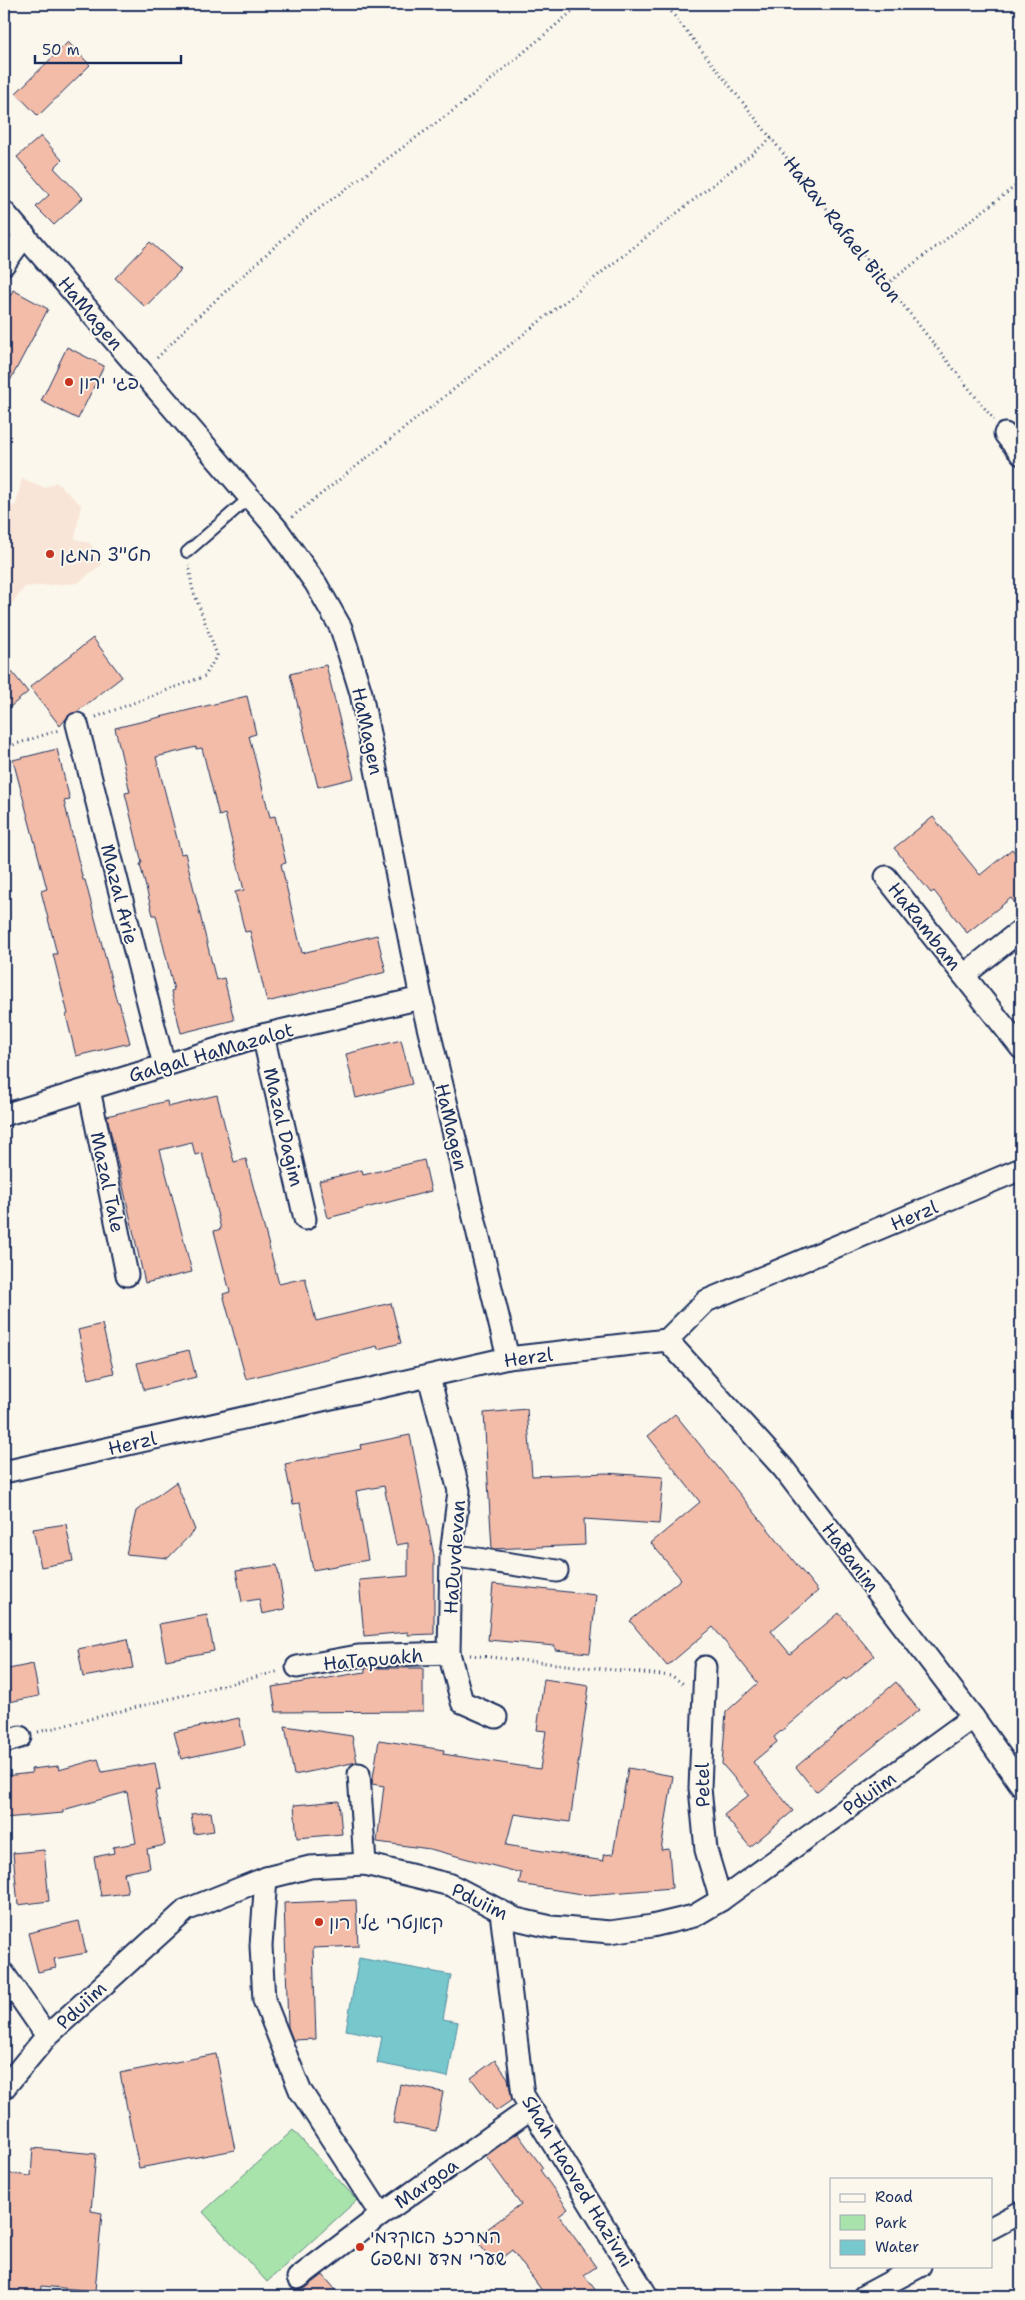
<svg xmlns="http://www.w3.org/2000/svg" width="1025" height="2300" viewBox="0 0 1025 2300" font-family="'Shantell Sans','Playpen Sans Hebrew',sans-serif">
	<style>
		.built { fill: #f9e5d8 }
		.green { fill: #a7e3aa; stroke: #618984 }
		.water { fill: #77c8cd; stroke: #528ba1 }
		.building { fill: #f3bca8; stroke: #1b2f5e }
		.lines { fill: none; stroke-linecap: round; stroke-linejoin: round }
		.lane-casing { stroke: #1b2f5e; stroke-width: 14 }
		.street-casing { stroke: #1b2f5e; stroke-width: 25 }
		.path { stroke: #1b2f5e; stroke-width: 3; stroke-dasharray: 1 4; stroke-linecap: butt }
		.lane { stroke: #fbf7ec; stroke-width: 10 }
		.street { stroke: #fbf7ec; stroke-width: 21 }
		.poi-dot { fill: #c8321e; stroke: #fbf7ec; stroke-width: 2 }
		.labels { text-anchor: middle; stroke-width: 4; stroke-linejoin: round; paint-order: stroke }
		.street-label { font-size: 19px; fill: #1b2f5e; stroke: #fbf7ec }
		.poi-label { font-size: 19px; fill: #1b2f5e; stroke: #fbf7ec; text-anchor: start }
	</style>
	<rect width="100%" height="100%" fill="#fbf7ec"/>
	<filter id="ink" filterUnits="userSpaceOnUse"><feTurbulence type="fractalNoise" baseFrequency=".02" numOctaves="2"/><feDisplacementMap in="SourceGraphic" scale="10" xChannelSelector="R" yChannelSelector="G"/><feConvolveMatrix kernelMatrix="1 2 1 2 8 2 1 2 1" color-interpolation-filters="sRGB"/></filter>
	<g filter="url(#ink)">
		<path class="built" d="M 22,478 L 45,488 L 56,482 L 81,505 L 75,539 L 90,543 L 102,564 L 78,583 L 25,587 L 4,613 L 4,509 L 16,505 Z"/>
		<path class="green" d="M 293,2130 L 357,2200 L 267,2282 L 203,2212 Z"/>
		<path class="water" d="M 359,1958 L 451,1975 L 443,2019 L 458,2022 L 448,2077 L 377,2063 L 382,2037 L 346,2030 Z"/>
		<g class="building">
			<path d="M 68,42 L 90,65 L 38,116 L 16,93 Z"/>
			<path d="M 41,136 L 62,160 L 54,168 L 83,198 L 54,225 L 36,207 L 49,195 L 17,157 Z"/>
			<path d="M 150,242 L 181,270 L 145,307 L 115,278 Z"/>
			<path d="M 13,290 L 48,309 L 4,392 L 4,308 Z"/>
			<path d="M 67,347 L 104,366 L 78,419 L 41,401 Z"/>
			<path d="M 93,638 L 122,677 L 77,712 L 69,715 L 60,726 L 30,687 Z"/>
			<path d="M 4,662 L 28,692 L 4,712 Z"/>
			<path d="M 326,665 L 354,778 L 318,787 L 290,674 Z"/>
			<path d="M 247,696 L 256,734 L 249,736 L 270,817 L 275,816 L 286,863 L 281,864 L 302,953 L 377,935 L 386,972 L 267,1002 L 250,931 L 245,932 L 235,892 L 244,890 L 225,814 L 219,816 L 202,748 L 196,749 L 196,747 L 156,757 L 181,854 L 185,853 L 216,980 L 224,978 L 234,1020 L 181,1033 L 171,991 L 174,990 L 156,915 L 153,915 L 140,864 L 142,863 L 125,793 L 130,792 L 115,728 Z"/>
			<path d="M 57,749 L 70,800 L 64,801 L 83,880 L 85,880 L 117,1002 L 119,1002 L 130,1043 L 76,1056 L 66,1015 L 68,1014 L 53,954 L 57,954 L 41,891 L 47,889 L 13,760 Z"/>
			<path d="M 933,817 L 980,875 L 1012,849 L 1021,861 L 1021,911 L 1011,898 L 967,933 L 934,891 L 931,893 L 894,848 Z"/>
			<path d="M 401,1040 L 412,1084 L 356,1098 L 346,1054 Z"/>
			<path d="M 217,1095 L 234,1162 L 246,1159 L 279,1284 L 305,1278 L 316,1321 L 391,1303 L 401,1343 L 378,1349 L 377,1346 L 246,1379 L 223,1294 L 230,1292 L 214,1231 L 221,1229 L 202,1153 L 195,1155 L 192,1142 L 160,1150 L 192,1272 L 145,1283 L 107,1116 L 167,1101 L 168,1107 Z"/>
			<path d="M 424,1160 L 431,1191 L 328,1218 L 319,1181 L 362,1170 L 363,1175 Z"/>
			<path d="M 102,1324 L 114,1373 L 89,1379 L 78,1330 Z"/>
			<path d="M 189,1350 L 196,1377 L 144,1390 L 137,1363 Z"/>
			<path d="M 527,1409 L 532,1476 L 606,1473 L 663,1477 L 659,1524 L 584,1519 L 585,1545 L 492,1549 L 484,1413 Z"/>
			<path d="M 675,1414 L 818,1591 L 771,1631 L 790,1654 L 839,1613 L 874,1656 L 846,1680 L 844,1678 L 774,1737 L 777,1742 L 753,1762 L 793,1811 L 750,1847 L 724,1815 L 749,1795 L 722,1764 L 726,1712 L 758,1683 L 713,1627 L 667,1666 L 630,1621 L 681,1579 L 651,1543 L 700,1502 L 648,1436 Z"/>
			<path d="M 410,1435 L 434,1556 L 434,1634 L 408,1635 L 408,1632 L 364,1636 L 359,1580 L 408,1576 L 408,1543 L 396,1545 L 384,1486 L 356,1491 L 368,1560 L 313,1570 L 300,1503 L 293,1504 L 285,1464 L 361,1449 L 360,1445 Z"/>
			<path d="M 176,1482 L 195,1530 L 168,1558 L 126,1554 L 136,1511 Z"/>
			<path d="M 66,1524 L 73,1561 L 41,1567 L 33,1529 Z"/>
			<path d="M 277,1565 L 285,1609 L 262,1614 L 259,1599 L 242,1602 L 236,1571 Z"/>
			<path d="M 493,1584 L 596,1595 L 590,1653 L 555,1650 L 555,1646 L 488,1640 Z"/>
			<path d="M 207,1615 L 214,1651 L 166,1660 L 159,1624 Z"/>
			<path d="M 127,1639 L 133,1668 L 83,1677 L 78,1649 Z"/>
			<path d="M 33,1664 L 39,1696 L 4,1703 L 4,1670 Z"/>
			<path d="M 365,1668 L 423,1668 L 423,1711 L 276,1712 L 272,1687 L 365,1672 Z"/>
			<path d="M 544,1679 L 589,1686 L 570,1822 L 514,1814 L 506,1845 L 604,1861 L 603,1855 L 613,1854 L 628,1768 L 673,1776 L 661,1850 L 669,1849 L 672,1888 L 587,1895 L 519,1884 L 521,1873 L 430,1849 L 377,1842 L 384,1786 L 372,1784 L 379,1740 L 444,1750 L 443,1754 L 540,1769 L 546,1731 L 537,1730 Z"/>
			<path d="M 896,1682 L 919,1710 L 816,1792 L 796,1767 Z"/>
			<path d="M 239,1718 L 245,1745 L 181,1759 L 174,1732 Z"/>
			<path d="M 285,1726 L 352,1736 L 357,1762 L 294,1775 Z"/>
			<path d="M 98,1759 L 102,1772 L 155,1763 L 160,1790 L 155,1791 L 165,1845 L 147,1849 L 150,1868 L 124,1873 L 128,1893 L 101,1896 L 94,1857 L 114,1853 L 113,1847 L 136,1843 L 127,1792 L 63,1810 L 63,1813 L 4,1818 L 4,1776 L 32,1773 L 31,1769 L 58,1766 L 59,1770 Z"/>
			<path d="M 339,1801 L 342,1834 L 297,1838 L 294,1805 Z"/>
			<path d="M 211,1812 L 214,1831 L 194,1834 L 191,1814 Z"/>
			<path d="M 44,1850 L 49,1901 L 18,1905 L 13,1853 Z"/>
			<path d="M 356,1900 L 358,1946 L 313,1948 L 316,2039 L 293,2040 L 288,2027 L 284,1903 Z"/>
			<path d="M 79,1921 L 86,1953 L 54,1959 L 56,1968 L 38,1972 L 28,1933 Z"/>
			<path d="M 216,2054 L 235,2150 L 139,2168 L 120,2073 Z"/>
			<path d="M 495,2060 L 508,2078 L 512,2100 L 496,2111 L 471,2078 Z"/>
			<path d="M 400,2084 L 443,2092 L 436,2131 L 393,2123 Z"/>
			<path d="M 517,2133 L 543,2168 L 540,2170 L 568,2209 L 559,2216 L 596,2267 L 584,2275 L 600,2296 L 546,2296 L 512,2250 L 494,2264 L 475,2238 L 521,2204 L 486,2156 Z"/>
			<path d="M 33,2148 L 96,2154 L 91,2211 L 102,2213 L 95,2291 L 41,2286 L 40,2296 L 4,2296 L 4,2173 L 31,2176 Z"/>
			<path d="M 323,2275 L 341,2296 L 285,2296 L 293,2289 L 299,2290 L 306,2288 Z"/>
		</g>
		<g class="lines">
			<g class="lane-casing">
				<path id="lane" d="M 187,552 L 249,498"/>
			</g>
			<g class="street-casing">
				<g id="street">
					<path d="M 4,212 L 277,529 L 316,584 L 341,628 L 361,693 L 421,998 L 508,1358"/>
					<path d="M 4,264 L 25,235"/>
					<path d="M 1005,434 L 1021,454"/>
					<path d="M 77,724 L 164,1065"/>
					<path d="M 886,877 L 1021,1048"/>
					<path d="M 964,975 L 1021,930"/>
					<path d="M 263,1035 L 305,1219"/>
					<path d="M 89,1089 L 127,1275"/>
					<path d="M 4,1115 L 263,1035 L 421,998"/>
					<path d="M 667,1340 L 783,1468 L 973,1717 L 1021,1785"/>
					<path d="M 429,1377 L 459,1491 L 451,1555 L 449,1653 L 462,1702 L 496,1717"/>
					<path d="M 4,1472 L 508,1358 L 667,1340 L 706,1301 L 1021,1169"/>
					<path d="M 451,1555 L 557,1571"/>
					<path d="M 297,1667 L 358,1656 L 449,1653"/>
					<path d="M 705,1667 L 700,1788 L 706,1850 L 721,1900"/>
					<path d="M 4,1742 L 20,1737"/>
					<path d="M 359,1774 L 365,1864"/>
					<path d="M 266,1878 L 261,1946 L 264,2000 L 300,2090 L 381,2215"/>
					<path d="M 501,1912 L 523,2095 L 647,2296"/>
					<path d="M 4,1974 L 47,2036"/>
					<path d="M 4,2088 L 47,2036 L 186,1910 L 266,1878 L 310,1867 L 365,1864 L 451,1885 L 516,1919 L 551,1927 L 610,1932 L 652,1926 L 694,1916 L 721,1900 L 973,1717"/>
					<path d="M 991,2228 L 1021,2212"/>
					<path d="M 298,2278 L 381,2215 L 530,2109"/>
					<path d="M 864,2296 L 920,2266"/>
				</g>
			</g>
			<g class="path">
				<path d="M 665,4 L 994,420"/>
				<path d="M 887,284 L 1021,182"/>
				<path d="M 157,358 L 193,321 L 305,219 L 462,104 L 581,4"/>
				<path d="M 292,517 L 772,138"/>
				<path d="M 96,717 L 205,676 L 217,655 L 192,587 L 189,565"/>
				<path d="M 4,748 L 59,730"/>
				<path d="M 470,1655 L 672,1676 L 685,1685"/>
				<path d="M 38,1732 L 280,1671"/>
			</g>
			<use href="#lane" class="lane"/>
			<use href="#street" class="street"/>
		</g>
	</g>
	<g class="poi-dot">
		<circle cx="69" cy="382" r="5"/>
		<circle cx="50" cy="554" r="5"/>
		<circle cx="319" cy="1922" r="5"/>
		<circle cx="360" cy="2247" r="5"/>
	</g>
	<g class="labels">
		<g class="street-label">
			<text transform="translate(843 229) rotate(52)" y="7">HaRav Rafael Biton</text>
			<text transform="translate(91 313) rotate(50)" y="7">HaMagen</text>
			<text transform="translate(368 731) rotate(78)" y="7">HaMagen</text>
			<text transform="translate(120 894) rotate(76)" y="7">Mazal Arie</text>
			<text transform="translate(925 926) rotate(52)" y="7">HaRambam</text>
			<text transform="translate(211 1052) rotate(-16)" y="7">Galgal HaMazalot</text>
			<text transform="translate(284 1127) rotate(77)" y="7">Mazal Dagim</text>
			<text transform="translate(452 1127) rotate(77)" y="7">HaMagen</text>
			<text transform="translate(108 1182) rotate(78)" y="7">Mazal Tale</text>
			<text transform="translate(914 1215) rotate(-23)" y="7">Herzl</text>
			<text transform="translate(528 1357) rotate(-8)" y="7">Herzl</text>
			<text transform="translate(132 1443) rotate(-13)" y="7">Herzl</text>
			<text transform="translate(454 1557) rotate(-86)" y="7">HaDuvdevan</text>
			<text transform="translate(851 1557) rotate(53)" y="7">HaBanim</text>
			<text transform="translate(373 1659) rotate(-5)" y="7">HaTapuakh</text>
			<text transform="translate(702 1785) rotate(-91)" y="7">Petel</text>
			<text transform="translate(869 1793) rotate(-36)" y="7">Pduiim</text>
			<text transform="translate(480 1901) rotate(26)" y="7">Pduiim</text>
			<text transform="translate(81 2005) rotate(-43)" y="7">Pduiim</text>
			<text transform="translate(578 2181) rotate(59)" y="7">Shah Haoved Hazivni</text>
			<text transform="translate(426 2183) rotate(-35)" y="7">Margoa</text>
		</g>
		<g class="poi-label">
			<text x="79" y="389">פגי ירון</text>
			<text x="60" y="561">חט"צ המגן</text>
			<text x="329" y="1929">קאנטרי גלי רון</text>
			<text x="370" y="2243">המרכז האקדמי<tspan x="370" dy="22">שערי מדע ומשפט</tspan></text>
		</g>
	</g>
	<rect width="1025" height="2300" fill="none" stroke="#fbf7ec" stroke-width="20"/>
	<rect x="10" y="10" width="1005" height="2280" fill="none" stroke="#1b2f5e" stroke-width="2" filter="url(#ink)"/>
	<rect x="830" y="2178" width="162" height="90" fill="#fbf7ec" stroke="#a1a7b3"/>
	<rect x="840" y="2194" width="25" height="8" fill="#fbf7ec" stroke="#a1a7b3"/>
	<text x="875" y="2202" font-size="15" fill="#1b2f5e">Road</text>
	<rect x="840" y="2215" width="25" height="15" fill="#a7e3aa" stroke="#a1a7b3"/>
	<text x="875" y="2228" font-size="15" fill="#1b2f5e">Park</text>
	<rect x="840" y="2240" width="25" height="15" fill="#77c8cd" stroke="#a1a7b3"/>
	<text x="875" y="2252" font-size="15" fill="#1b2f5e">Water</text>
	<path d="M35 55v8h146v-8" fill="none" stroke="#1b2f5e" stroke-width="2.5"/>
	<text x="42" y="55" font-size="15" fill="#1b2f5e" stroke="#fbf7ec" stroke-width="4" paint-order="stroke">50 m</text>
</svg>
